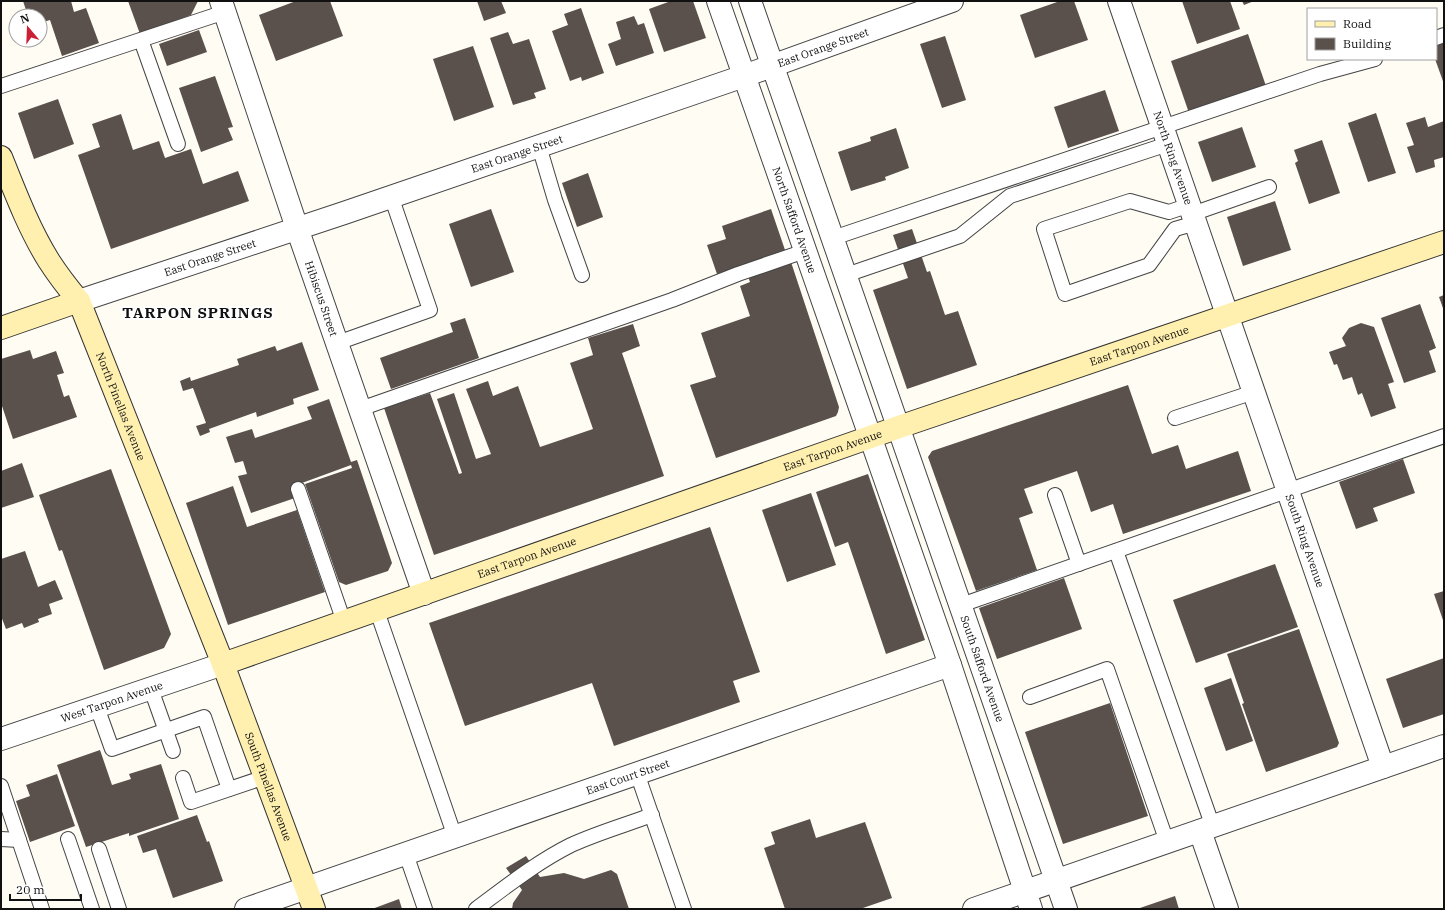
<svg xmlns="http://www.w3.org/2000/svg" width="1445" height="910" viewBox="0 0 1445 910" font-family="'IBM Plex Serif',serif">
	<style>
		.building { fill: #5a504c }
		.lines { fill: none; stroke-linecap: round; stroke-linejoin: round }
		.lane-casing { stroke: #444; stroke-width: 16 }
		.street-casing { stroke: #444; stroke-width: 24 }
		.secondary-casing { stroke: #333; stroke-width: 24 }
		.lane { stroke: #fff; stroke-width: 14 }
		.street { stroke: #fff; stroke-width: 22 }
		.secondary { stroke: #fff0af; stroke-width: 22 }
		.labels { text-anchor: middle; stroke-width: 4; stroke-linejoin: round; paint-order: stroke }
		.street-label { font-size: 11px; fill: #111; stroke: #fff }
		.district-label { font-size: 15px; font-weight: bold; letter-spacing: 1px; fill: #111; stroke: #fff }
	</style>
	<rect width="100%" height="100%" fill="#fffcf4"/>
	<g class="building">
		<path d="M 23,1 L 71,1 L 74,12 L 86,8 L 99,43 L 62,56 L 50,20 L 40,23 L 40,16 L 28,16 Z"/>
		<path d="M 128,1 L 198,1 L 191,15 L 140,34 Z"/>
		<path d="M 296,1 L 330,1 L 343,36 L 276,61 L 259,15 Z"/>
		<path d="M 477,1 L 501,1 L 506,13 L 484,21 Z"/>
		<path d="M 671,1 L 693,1 L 706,38 L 664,52 L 649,9 Z"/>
		<path d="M 1060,1 L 1074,1 L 1088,40 L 1035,58 L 1020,15 Z"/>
		<path d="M 1182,1 L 1230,1 L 1240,29 L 1197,44 Z"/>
		<path d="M 1242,1 L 1254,1 L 1244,5 Z"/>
		<path d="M 581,8 L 604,73 L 582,81 L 581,77 L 570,81 L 552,31 L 568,25 L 564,14 Z"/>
		<path d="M 634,16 L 638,25 L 644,23 L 654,53 L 616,66 L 608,44 L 621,39 L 616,22 Z"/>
		<path d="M 199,30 L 207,52 L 167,66 L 159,44 Z"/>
		<path d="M 508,32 L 513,44 L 529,39 L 546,89 L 534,93 L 536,98 L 513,105 L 490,38 Z"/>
		<path d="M 1248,34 L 1266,86 L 1189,113 L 1171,61 Z"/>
		<path d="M 945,36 L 966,100 L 942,108 L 920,44 Z"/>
		<path d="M 1444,40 L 1444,84 L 1435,59 L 1436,43 Z"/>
		<path d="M 473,46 L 494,107 L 454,121 L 433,59 Z"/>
		<path d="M 215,76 L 233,127 L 228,128 L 233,140 L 201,152 L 179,88 Z"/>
		<path d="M 1105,90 L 1119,131 L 1068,148 L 1054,107 Z"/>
		<path d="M 58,99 L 74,144 L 34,159 L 18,113 Z"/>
		<path d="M 1376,113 L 1396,173 L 1368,182 L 1348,123 Z"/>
		<path d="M 121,114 L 133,150 L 159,141 L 165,158 L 191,149 L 203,184 L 238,171 L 249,201 L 111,249 L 78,155 L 100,147 L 92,124 Z"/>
		<path d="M 1425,117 L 1428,127 L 1444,121 L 1444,157 L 1434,160 L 1435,167 L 1416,173 L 1407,147 L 1414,145 L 1406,123 Z"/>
		<path d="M 1242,127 L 1256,167 L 1212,182 L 1198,142 Z"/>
		<path d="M 896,128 L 909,168 L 885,177 L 886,180 L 851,191 L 838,152 L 871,141 L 870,137 Z"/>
		<path d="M 1322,140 L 1340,193 L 1309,204 L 1295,163 L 1298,161 L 1294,150 Z"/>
		<path d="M 588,173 L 603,217 L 577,227 L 562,183 Z"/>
		<path d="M 1275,201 L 1291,250 L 1243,266 L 1227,217 Z"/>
		<path d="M 491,209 L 514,272 L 471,287 L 449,224 Z"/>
		<path d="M 771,209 L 785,250 L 717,274 L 707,245 L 726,239 L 722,226 Z"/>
		<path d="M 912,229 L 927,272 L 930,271 L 945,315 L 958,311 L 977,365 L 907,389 L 873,290 L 908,278 L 893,235 Z"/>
		<path d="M 790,259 L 839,407 L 838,412 L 836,416 L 716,458 L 690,385 L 716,377 L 701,333 L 750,316 L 740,286 L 750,282 L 747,274 Z"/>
		<path d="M 1444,295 L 1444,311 L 1439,297 Z"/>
		<path d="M 1420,304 L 1436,348 L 1429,351 L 1436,372 L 1404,383 L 1381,318 Z"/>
		<path d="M 465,318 L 479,358 L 391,389 L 380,358 L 453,332 L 450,323 Z"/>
		<path d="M 1361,323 L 1374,327 L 1394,382 L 1388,384 L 1396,408 L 1371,417 L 1362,393 L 1358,395 L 1352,377 L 1343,380 L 1337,364 L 1334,365 L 1329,352 L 1346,346 L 1342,338 L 1349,328 Z"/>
		<path d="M 633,324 L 640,346 L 622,353 L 664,476 L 434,555 L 384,408 L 430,393 L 459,474 L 462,473 L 437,399 L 454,393 L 476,459 L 491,454 L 466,389 L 488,381 L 493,396 L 518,386 L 540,447 L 593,429 L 570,363 L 593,355 L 588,338 Z"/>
		<path d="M 302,342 L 319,390 L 293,399 L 294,404 L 257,417 L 256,412 L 209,429 L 210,432 L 200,436 L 196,426 L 206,423 L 193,388 L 183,391 L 180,381 L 190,377 L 191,381 L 239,365 L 237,359 L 275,346 L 277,351 Z"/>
		<path d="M 30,350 L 33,359 L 56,351 L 64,373 L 57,375 L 64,397 L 69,395 L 77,417 L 13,439 L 1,403 L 1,359 Z"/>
		<path d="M 1128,385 L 1152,454 L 1178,445 L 1186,469 L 1238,451 L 1251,491 L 1123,534 L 1113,504 L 1091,512 L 1077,471 L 1024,489 L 1033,513 L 1019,518 L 1037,570 L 976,591 L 928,457 L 932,451 Z"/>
		<path d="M 329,399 L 351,462 L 357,460 L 392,563 L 388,571 L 346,585 L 339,582 L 305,484 L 352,468 L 351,465 L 291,487 L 295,498 L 251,513 L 238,476 L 247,474 L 243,461 L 235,463 L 226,437 L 252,429 L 255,438 L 312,419 L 307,407 Z"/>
		<path d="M 1403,459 L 1415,493 L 1373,508 L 1378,521 L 1356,529 L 1339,482 Z"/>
		<path d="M 22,463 L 34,497 L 1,508 L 1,471 Z"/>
		<path d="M 111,469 L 171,634 L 164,648 L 104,670 L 62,550 L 59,551 L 39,495 Z"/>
		<path d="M 868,474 L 925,640 L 886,654 L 848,542 L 835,547 L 816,492 Z"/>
		<path d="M 233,486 L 247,527 L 297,510 L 325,592 L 228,625 L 186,503 Z"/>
		<path d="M 811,493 L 836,565 L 787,582 L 762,510 Z"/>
		<path d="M 710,527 L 760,672 L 733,681 L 740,702 L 614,746 L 592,683 L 465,726 L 429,623 Z"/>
		<path d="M 25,551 L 38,587 L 55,580 L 63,599 L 49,604 L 52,614 L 38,619 L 39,622 L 24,628 L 22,623 L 6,629 L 1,616 L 1,559 Z"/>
		<path d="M 1275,564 L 1298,627 L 1196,663 L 1173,600 Z"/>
		<path d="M 1064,578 L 1082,629 L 997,659 L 979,608 Z"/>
		<path d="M 1444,591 L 1444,623 L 1434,594 Z"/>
		<path d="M 1299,629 L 1339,743 L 1337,747 L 1266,772 L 1242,704 L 1244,703 L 1227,654 Z"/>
		<path d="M 1444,658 L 1444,714 L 1403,728 L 1386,679 Z"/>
		<path d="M 1231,678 L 1253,741 L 1226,751 L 1204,688 Z"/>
		<path d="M 1110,703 L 1148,816 L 1063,844 L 1025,732 Z"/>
		<path d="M 100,750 L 112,785 L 131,779 L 129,774 L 161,764 L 179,819 L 129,836 L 129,833 L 86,847 L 57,765 Z"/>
		<path d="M 57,774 L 75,826 L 30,842 L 16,801 L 30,796 L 26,785 Z"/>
		<path d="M 197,815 L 207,842 L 209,841 L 223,881 L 173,898 L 156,849 L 143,853 L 137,836 Z"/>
		<path d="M 810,819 L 816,838 L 865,822 L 892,898 L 860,909 L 785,909 L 764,848 L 775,844 L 771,832 Z"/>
		<path d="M 526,856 L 540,877 L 564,873 L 584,879 L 611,870 L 617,874 L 629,909 L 512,909 L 513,903 L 522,890 L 506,868 Z"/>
		<path d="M 1175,896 L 1179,909 L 1137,909 Z"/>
		<path d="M 399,899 L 402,909 L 372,909 Z"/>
	</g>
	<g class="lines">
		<g class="lane-casing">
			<g id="lane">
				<path d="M 1436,38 L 1444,35"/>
				<path d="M 141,40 L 178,144"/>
				<path d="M 1,86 L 225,12"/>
				<path d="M 539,146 L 555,200 L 582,275"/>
				<path d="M 1190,205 L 1169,212 L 1130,201 L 1044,229 L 1065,294 L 1149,265 L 1175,229 L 1196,223"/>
				<path d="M 1192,214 L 1269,187"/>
				<path d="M 833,238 L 1320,74 L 1375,59"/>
				<path d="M 846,275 L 960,236 L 1010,196 L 1168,144"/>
				<path d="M 337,343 L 430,310 L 391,196"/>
				<path d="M 360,409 L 672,300 L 738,274 L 805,251"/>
				<path d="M 1175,418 L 1254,392"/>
				<path d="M 298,489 L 344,622"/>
				<path d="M 1055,495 L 1079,564"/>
				<path d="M 1116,551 L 1213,827"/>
				<path d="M 961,605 L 1444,436"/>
				<path d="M 377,611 L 455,837"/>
				<path d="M 151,689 L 173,751"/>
				<path d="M 1030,697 L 1107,669 L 1167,842"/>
				<path d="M 97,707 L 112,749 L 204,717 L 229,789"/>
				<path d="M 637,773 L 684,909"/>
				<path d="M 183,778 L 191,802 L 265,777"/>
				<path d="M 1,786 L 42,909"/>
				<path d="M 1,839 L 19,840"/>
				<path d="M 68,839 L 92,909"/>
				<path d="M 99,849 L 119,909"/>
				<path d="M 406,854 L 425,909"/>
				<path d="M 476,909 C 507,886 537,862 571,845 C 597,833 625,825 652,815"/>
			</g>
		</g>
		<g class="street-casing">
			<g id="street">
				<path id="s1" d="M 221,1 L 297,228 L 424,594"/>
				<path id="s2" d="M 718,1 L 950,665 L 1031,909"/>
				<path id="s3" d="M 750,1 L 1066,909"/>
				<path id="s4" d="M 1119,1 L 1383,767"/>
				<path id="s5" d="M 79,301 L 344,213 L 744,76 L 952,1"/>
				<path id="s6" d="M 1,739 L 223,664"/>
				<path d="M 1200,831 L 1227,909"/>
				<path id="s7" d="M 246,909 L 950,665"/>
				<path d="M 974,909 L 1444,746"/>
			</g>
		</g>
		<g class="secondary-casing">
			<g id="secondary">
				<path id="s8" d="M 1,157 C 15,192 29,229 49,261 C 58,275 68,288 79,301 L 223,664 L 314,909"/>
				<path d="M 1,328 L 79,301"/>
				<path id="s9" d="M 223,664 L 899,427 L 1444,242"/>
			</g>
		</g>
		<use href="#lane" class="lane"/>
		<use href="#street" class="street"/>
		<use href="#secondary" class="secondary"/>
	</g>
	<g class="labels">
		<g class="street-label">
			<text dy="4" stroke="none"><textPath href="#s5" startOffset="786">East Orange Street</textPath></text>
			<text dy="4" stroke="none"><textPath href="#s5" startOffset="462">East Orange Street</textPath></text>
			<text dy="4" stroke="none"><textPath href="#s4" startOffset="166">North Ring Avenue</textPath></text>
			<text dy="4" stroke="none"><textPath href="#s2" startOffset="232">North Safford Avenue</textPath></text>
			<text dy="4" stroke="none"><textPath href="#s5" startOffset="138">East Orange Street</textPath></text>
			<text dy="4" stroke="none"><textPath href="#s1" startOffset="314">Hibiscus Street</textPath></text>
			<text dy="4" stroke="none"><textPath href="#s9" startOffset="970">East Tarpon Avenue</textPath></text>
			<text dy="4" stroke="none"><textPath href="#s8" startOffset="278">North Pinellas Avenue</textPath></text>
			<text dy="4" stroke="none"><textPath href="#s9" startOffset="646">East Tarpon Avenue</textPath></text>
			<text dy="4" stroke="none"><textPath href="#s4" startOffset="571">South Ring Avenue</textPath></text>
			<text dy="4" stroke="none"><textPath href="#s9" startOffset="322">East Tarpon Avenue</textPath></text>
			<text dy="4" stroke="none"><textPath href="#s3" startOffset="707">South Safford Avenue</textPath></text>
			<text dy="4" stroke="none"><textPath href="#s6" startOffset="117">West Tarpon Avenue</textPath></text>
			<text dy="4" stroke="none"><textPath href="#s7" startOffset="404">East Court Street</textPath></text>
			<text dy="4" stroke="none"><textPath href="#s8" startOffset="686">South Pinellas Avenue</textPath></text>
		</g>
		<g class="district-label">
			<text x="198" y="318">TARPON SPRINGS</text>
		</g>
	</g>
	<rect width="1445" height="910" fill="none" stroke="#111111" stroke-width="4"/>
	<rect x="1307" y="8" width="130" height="52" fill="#ffffff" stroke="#a0a0a0"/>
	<rect x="1315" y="21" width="20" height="6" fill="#fff0af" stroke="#a0a0a0"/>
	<text x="1343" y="28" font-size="12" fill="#111111">Road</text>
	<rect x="1315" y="38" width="20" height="12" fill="#5a504c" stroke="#a0a0a0"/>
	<text x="1343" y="48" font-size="12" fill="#111111">Building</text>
	<g transform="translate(28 28) rotate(341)"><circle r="19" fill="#ffffff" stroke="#a0a0a0"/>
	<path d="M0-3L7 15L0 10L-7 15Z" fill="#ca2035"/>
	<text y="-6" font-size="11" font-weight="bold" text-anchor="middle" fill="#111111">N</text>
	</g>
	<path d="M10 894v6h71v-6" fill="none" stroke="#111111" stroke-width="2"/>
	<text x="16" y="894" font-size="12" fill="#111111" stroke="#ffffff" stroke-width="3" paint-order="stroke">20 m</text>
</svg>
